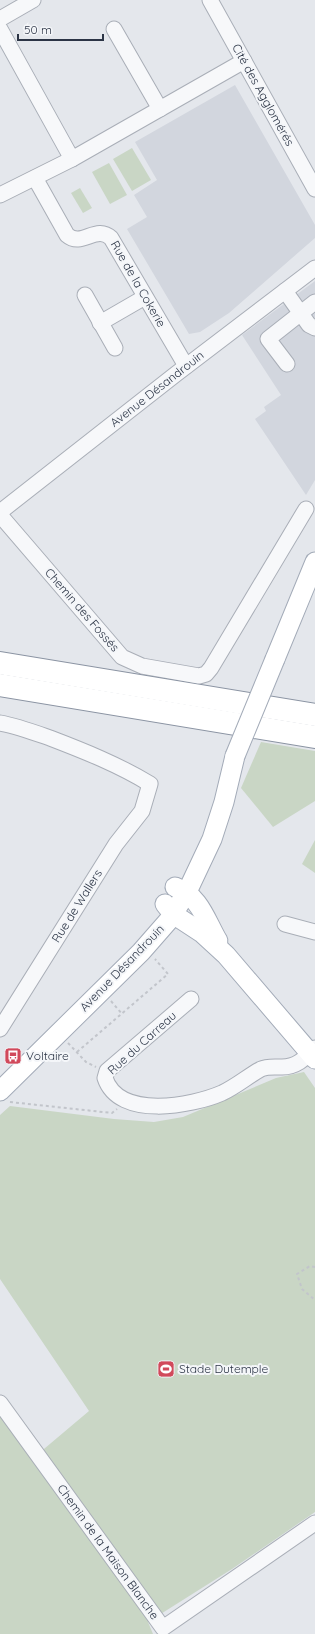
<svg xmlns="http://www.w3.org/2000/svg" width="315" height="1634" viewBox="0 0 315 1634" font-family="Quicksand,sans-serif">
	<style>
		.built { fill: #d2d6de }
		.green { fill: #c9d6c5 }
		.lines { fill: none; stroke-linecap: round; stroke-linejoin: round }
		.minor-casing { stroke: #a9aeb7; stroke-width: 17 }
		.major-casing { stroke: #a3abb8; stroke-width: 21 }
		.highway-casing { stroke: #8b94a3; stroke-width: 24 }
		.path { stroke: #c2c5cb; stroke-width: 2; stroke-dasharray: 3 3; stroke-linecap: butt }
		.minor { stroke: #f7f8fa; stroke-width: 15 }
		.major { stroke: #fff; stroke-width: 19 }
		.highway { stroke: #fff; stroke-width: 22 }
		.major-bridge-casing { stroke: #a3abb8; stroke-width: 21; stroke-linecap: butt }
		.major-bridge { stroke: #fff; stroke-width: 19 }
		.labels { text-anchor: middle; stroke-width: 4; stroke-linejoin: round; paint-order: stroke }
		.street-label { font-size: 12px; fill: #2b3445; stroke: #f4f6f9 }
		.poi-label { font-size: 12px; fill: #2b3445; stroke: #f4f6f9; text-anchor: start }
	</style>
	<rect width="100%" height="100%" fill="#e4e7ec"/>
	<g class="built">
		<path d="M 235,85 L 315,225 L 315,238 L 229,313 L 200,332 L 189,334 L 127,229 L 147,217 L 134,195 L 157,180 L 135,142 Z"/>
		<path d="M 315,281 L 315,480 L 306,495 L 255,419 L 266,411 L 264,407 L 281,395 L 242,335 Z"/>
	</g>
	<g class="green">
		<path d="M 132,148 L 151,180 L 132,191 L 113,159 Z"/>
		<path d="M 109,163 L 127,195 L 110,204 L 92,172 Z"/>
		<path d="M 80,188 L 92,208 L 83,213 L 71,193 Z"/>
		<path d="M 261,742 L 315,751 L 315,801 L 273,827 L 241,788 Z"/>
		<path d="M 315,840 L 315,873 L 302,864 Z"/>
		<path d="M 304,1072 L 315,1088 L 315,1512 L 232,1569 L 148,1622 L 153,1634 L 0,1634 L 0,1409 L 38,1454 L 89,1411 L 0,1279 L 0,1115 L 10,1106 L 114,1119 L 154,1122 L 183,1117 L 276,1078 Z"/>
	</g>
	<g class="lines">
		<g class="minor-casing">
			<g id="minor">
				<path d="M 210,0 L 315,189"/>
				<path d="M 0,19 L 33,0"/>
				<path d="M 0,29 L 72,159"/>
				<path d="M 114,29 L 160,109"/>
				<path d="M 35,178 L 67,235 C 82,248 96,224 111,238 L 186,366"/>
				<path d="M 0,195 L 72,159 L 244,61"/>
				<path d="M 285,291 L 309,325 L 315,328"/>
				<path d="M 85,295 L 115,348"/>
				<path d="M 100,323 L 145,297"/>
				<path d="M 287,364 L 268,339 L 315,302"/>
				<path d="M 0,512 L 176,374 L 315,268"/>
				<path d="M 0,515 L 122,657 L 142,666 L 199,676 L 206,674 L 211,668 L 306,509"/>
				<path d="M 0,723 C 17,726 33,732 50,738 C 84,751 119,765 150,784 L 142,811 L 116,844 L 0,1029"/>
				<path d="M 285,924 L 315,932"/>
				<path d="M 191,999 L 107,1071 L 105,1078 C 119,1120 192,1106 222,1093 C 237,1086 248,1076 261,1069 C 267,1066 275,1067 282,1067 C 297,1067 305,1058 315,1048"/>
				<path d="M 0,1403 L 163,1628 L 315,1523"/>
			</g>
		</g>
		<g class="major-casing">
			<g id="major">
				<path d="M 275,659 L 315,562"/>
				<path d="M 175,887 C 200,896 206,921 218,941"/>
				<path d="M 165,904 L 173,914 L 202,933 L 226,955 L 315,1059"/>
				<path d="M 0,1091 L 141,952 L 169,920 L 187,892 L 212,839 L 224,802 L 235,756"/>
			</g>
		</g>
		<g class="highway-casing">
			<g id="highway">
				<path d="M 0,663 L 315,715"/>
				<path d="M 0,685 L 315,737"/>
			</g>
		</g>
		<g class="path">
			<path d="M 111,1001 L 122,1014"/>
			<path d="M 68,1043 L 86,1062 L 96,1067"/>
			<path d="M 77,1052 L 168,974 L 155,959"/>
			<path d="M 10,1102 L 112,1113 L 117,1109"/>
			<path d="M 315,1267 L 310,1266 L 297,1274 L 302,1289 L 315,1300"/>
		</g>
		<use href="#minor" class="minor"/>
		<use href="#major" class="major"/>
		<use href="#highway" class="highway"/>
		<g class="major-bridge-casing">
			<path id="major-bridge" d="M 235,756 L 275,659"/>
		</g>
		<use href="#major-bridge" class="major-bridge"/>
	</g>
	<defs>
		<g id="bus-square" transform="scale(0.9)"><rect x="-9" y="-9" width="18" height="18" rx="4" fill="#d1495b" stroke="#f4f6f9"/><path d="M-5-6H5V4H4V6H2V4H-2V6H-4V4H-5ZM-3.5-4V0h7V-4ZM-3.5 1.2v1.5H-2V1.2ZM2 1.2v1.5H3.5V1.2Z" fill="#fff"/></g>
		<g id="stadium-square" transform="scale(0.9)"><rect x="-9" y="-9" width="18" height="18" rx="4" fill="#d1495b" stroke="#f4f6f9"/><path d="M0-5a6.5 5 0 1 0 0 10a6.5 5 0 1 0 0-10ZM-3.5-1.8h7v3.6h-7Z" fill="#fff"/></g>
	</defs>
	<g fill-rule="evenodd">
		<use href="#bus-square" x="13" y="1056"/>
		<use href="#stadium-square" x="166" y="1369"/>
	</g>
	<g class="labels">
		<g class="street-label">
			<text transform="translate(263 95) rotate(61)" y="4">Cité des Agglomérés</text>
			<text transform="translate(138 284) rotate(60)" y="4">Rue de la Cokerie</text>
			<text transform="translate(157 389) rotate(-38)" y="4">Avenue Désandrouin</text>
			<text transform="translate(82 610) rotate(49)" y="4">Chemin des Fossés</text>
			<text transform="translate(77 906) rotate(-58)" y="4">Rue de Wallers</text>
			<text transform="translate(122 968) rotate(-46)" y="4">Avenue Désandrouin</text>
			<text transform="translate(142 1043) rotate(-42)" y="4">Rue du Carreau</text>
			<text transform="translate(108 1552) rotate(54)" y="4">Chemin de la Maison Blanche</text>
		</g>
		<g class="poi-label">
			<text x="26" y="1060">Voltaire</text>
			<text x="179" y="1373">Stade Dutemple</text>
		</g>
	</g>
	<path d="M18 34v6h85v-6" fill="none" stroke="#2b3445" stroke-width="2"/>
	<text x="24" y="34" font-size="12" fill="#2b3445" stroke="#f4f6f9" stroke-width="3" paint-order="stroke">50 m</text>
</svg>
